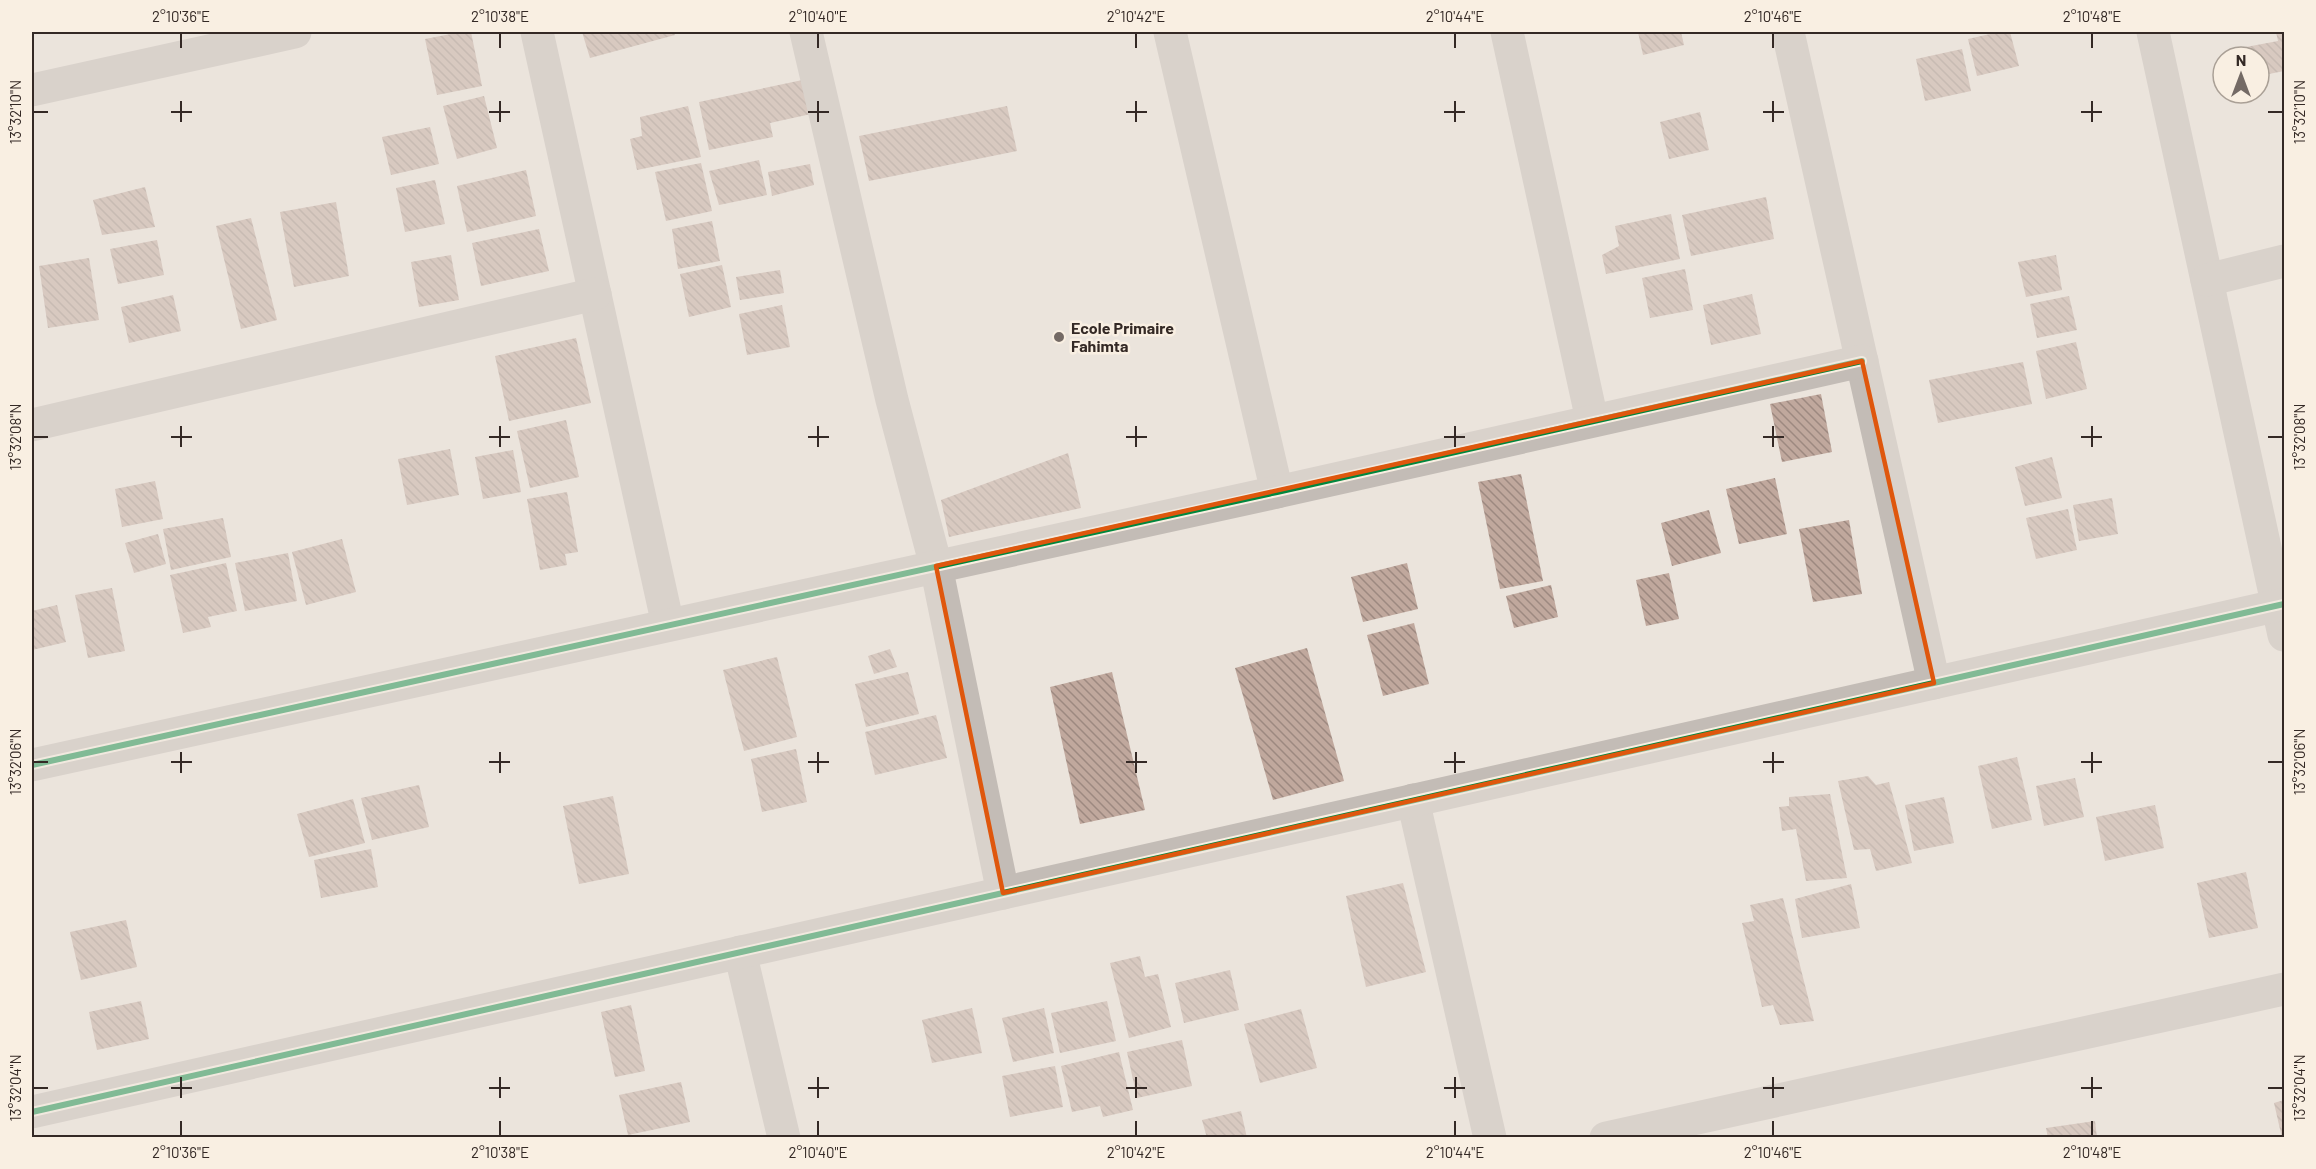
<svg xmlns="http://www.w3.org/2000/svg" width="2316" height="1169" viewBox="0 0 2316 1169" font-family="Barlow,sans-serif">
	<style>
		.building { fill: url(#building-back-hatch) }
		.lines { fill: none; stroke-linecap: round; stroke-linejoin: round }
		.street { stroke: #c3bcb6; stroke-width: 33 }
		.cycleway-casing { stroke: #f9efe2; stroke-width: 10 }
		.cycleway { stroke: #00873e; stroke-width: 6 }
		.marked { fill: none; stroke: #df570d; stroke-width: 4.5; stroke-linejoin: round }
		.ticks { fill: none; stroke: #342925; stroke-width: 2 }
		.poi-dot { fill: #746a65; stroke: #f9efe2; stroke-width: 2 }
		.labels { text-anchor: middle; stroke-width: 5; stroke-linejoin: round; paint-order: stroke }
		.poi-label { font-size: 16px; font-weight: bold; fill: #342925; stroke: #f9efe2; text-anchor: start }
		.neatline { fill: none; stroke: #342925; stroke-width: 2 }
		.ticks-label { font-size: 15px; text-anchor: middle; fill: #342925 }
	</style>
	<defs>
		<pattern id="building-back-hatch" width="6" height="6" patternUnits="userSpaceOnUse" patternTransform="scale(1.5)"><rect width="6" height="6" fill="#c0a89d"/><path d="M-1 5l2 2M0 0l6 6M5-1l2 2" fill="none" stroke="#9d8980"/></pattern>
	</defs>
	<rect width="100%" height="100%" fill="#ebe4dc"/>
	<g class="building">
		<path d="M 461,32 L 471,32 L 482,86 L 437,95 L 425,39 Z"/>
		<path d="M 582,32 L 674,32 L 675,35 L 590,58 Z"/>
		<path d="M 1638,32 L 1681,32 L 1684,45 L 1643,55 Z"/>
		<path d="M 1999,32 L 2010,32 L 2019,66 L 1977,76 L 1968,39 Z"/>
		<path d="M 2276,32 L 2284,32 L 2284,71 L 2259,76 L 2259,57 L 2248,57 L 2246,47 L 2278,41 Z"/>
		<path d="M 1962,49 L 1971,91 L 1925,101 L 1916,59 Z"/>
		<path d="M 812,78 L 820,112 L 770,123 L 773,137 L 709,150 L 699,102 Z"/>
		<path d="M 484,96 L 497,148 L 457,159 L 443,106 Z"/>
		<path d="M 688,106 L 701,157 L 637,170 L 630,139 L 642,136 L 640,117 Z"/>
		<path d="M 1007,106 L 1017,151 L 869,181 L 859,136 Z"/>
		<path d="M 1700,112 L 1709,150 L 1669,159 L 1660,122 Z"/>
		<path d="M 430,127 L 439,164 L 391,175 L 382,137 Z"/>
		<path d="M 759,160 L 767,195 L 719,205 L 709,171 Z"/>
		<path d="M 701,163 L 712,211 L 666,221 L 655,172 Z"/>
		<path d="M 810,164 L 814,185 L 772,196 L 768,172 Z"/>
		<path d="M 526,170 L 536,216 L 467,232 L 457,186 Z"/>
		<path d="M 435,180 L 445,224 L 405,232 L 396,188 Z"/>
		<path d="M 145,187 L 155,227 L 102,235 L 93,200 Z"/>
		<path d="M 1766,197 L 1774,239 L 1691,256 L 1682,215 Z"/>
		<path d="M 336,202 L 349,276 L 294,287 L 280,212 Z"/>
		<path d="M 1671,214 L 1680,259 L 1606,274 L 1602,255 L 1619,246 L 1615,226 Z"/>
		<path d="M 251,218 L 277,320 L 241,329 L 216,226 Z"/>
		<path d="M 712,221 L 720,261 L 678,269 L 672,229 Z"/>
		<path d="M 539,229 L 549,271 L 481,286 L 472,243 Z"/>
		<path d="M 157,240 L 164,275 L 118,284 L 110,249 Z"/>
		<path d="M 451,255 L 459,300 L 419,307 L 411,262 Z"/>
		<path d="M 2056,255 L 2062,290 L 2026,297 L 2018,262 Z"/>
		<path d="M 89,258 L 99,320 L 48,328 L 39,266 Z"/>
		<path d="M 722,265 L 731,307 L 689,317 L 680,274 Z"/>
		<path d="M 1685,269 L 1693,310 L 1650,318 L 1642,278 Z"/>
		<path d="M 780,270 L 784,293 L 740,300 L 736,277 Z"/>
		<path d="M 1752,294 L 1761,334 L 1711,345 L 1703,305 Z"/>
		<path d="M 173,295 L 181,331 L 129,343 L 121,307 Z"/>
		<path d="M 2069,296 L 2077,330 L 2037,338 L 2030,304 Z"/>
		<path d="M 782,305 L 790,347 L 747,355 L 739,314 Z"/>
		<path d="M 576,338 L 591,403 L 509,421 L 495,356 Z"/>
		<path d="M 2076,342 L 2087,389 L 2046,399 L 2036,351 Z"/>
		<path d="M 2023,362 L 2032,404 L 1938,423 L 1929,380 Z"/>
		<path d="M 1821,394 L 1832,452 L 1782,462 L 1770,404 Z"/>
		<path d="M 566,420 L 579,477 L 530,488 L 517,431 Z"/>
		<path d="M 450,449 L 459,495 L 407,505 L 398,459 Z"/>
		<path d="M 513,450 L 521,492 L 483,499 L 475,457 Z"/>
		<path d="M 1068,453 L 1081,508 L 949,537 L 941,500 Z"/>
		<path d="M 2052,457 L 2062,498 L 2025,506 L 2015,467 Z"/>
		<path d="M 1521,474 L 1543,581 L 1500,589 L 1478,482 Z"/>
		<path d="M 1775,478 L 1787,534 L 1739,544 L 1726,489 Z"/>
		<path d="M 155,481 L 163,519 L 122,527 L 115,489 Z"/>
		<path d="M 567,492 L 578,552 L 565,554 L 567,565 L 540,570 L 527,499 Z"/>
		<path d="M 2112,498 L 2118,534 L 2079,541 L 2073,505 Z"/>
		<path d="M 2068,509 L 2077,550 L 2036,559 L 2026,518 Z"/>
		<path d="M 1709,510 L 1721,553 L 1672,566 L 1661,523 Z"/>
		<path d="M 223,518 L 231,557 L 171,570 L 163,529 Z"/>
		<path d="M 1849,520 L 1862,594 L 1813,602 L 1799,529 Z"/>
		<path d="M 158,534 L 166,564 L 134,573 L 125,543 Z"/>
		<path d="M 342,539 L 356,592 L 306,605 L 292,552 Z"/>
		<path d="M 288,553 L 297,601 L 245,611 L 235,563 Z"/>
		<path d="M 226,563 L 237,611 L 208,617 L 211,627 L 183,633 L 170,575 Z"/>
		<path d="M 1407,563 L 1418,609 L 1363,622 L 1351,577 Z"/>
		<path d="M 1669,573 L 1679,619 L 1646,626 L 1636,580 Z"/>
		<path d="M 1551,585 L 1558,617 L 1514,628 L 1506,596 Z"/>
		<path d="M 112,588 L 125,651 L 88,658 L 75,595 Z"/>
		<path d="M 57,605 L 66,642 L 32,650 L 32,611 Z"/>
		<path d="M 1414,623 L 1429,684 L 1383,696 L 1367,635 Z"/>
		<path d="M 1307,648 L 1344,781 L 1273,800 L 1235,668 Z"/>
		<path d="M 890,649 L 897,667 L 874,674 L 868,656 Z"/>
		<path d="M 777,657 L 797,737 L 744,751 L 723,670 Z"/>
		<path d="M 908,672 L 919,714 L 866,727 L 855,684 Z"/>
		<path d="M 1112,672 L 1145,810 L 1080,824 L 1050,687 Z"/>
		<path d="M 936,715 L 947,758 L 875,775 L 865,732 Z"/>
		<path d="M 796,749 L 807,802 L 762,812 L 751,759 Z"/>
		<path d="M 2017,757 L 2032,820 L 1992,829 L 1978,766 Z"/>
		<path d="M 1868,776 L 1876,785 L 1889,782 L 1912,863 L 1876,871 L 1870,849 L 1854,850 L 1838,781 Z"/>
		<path d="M 2075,778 L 2084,817 L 2044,826 L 2036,786 Z"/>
		<path d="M 419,785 L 429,827 L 372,840 L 361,798 Z"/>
		<path d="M 1830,794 L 1847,878 L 1806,881 L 1796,829 L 1782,831 L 1779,807 L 1789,806 L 1789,797 Z"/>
		<path d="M 613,796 L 629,874 L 579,884 L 563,806 Z"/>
		<path d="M 1944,797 L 1954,843 L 1914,851 L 1905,805 Z"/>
		<path d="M 353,799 L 365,843 L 309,857 L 297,814 Z"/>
		<path d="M 2155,805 L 2164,848 L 2105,861 L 2096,817 Z"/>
		<path d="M 371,849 L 378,887 L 321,898 L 314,860 Z"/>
		<path d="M 2246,872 L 2258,928 L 2209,938 L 2197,883 Z"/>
		<path d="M 1403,883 L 1426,972 L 1366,987 L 1346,896 Z"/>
		<path d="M 1851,884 L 1860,928 L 1802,938 L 1795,899 Z"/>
		<path d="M 1783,898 L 1814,1021 L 1780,1025 L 1773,1005 L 1762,1007 L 1742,923 L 1754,921 L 1750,905 Z"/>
		<path d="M 126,920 L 137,967 L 81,980 L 70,932 Z"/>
		<path d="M 1140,956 L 1145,977 L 1158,974 L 1171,1027 L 1129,1038 L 1110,963 Z"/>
		<path d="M 1230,970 L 1239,1010 L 1184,1023 L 1175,983 Z"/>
		<path d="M 141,1001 L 149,1039 L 97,1050 L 89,1012 Z"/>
		<path d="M 1107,1001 L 1116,1041 L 1060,1053 L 1051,1013 Z"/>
		<path d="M 631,1005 L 645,1071 L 615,1077 L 601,1012 Z"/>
		<path d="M 972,1008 L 982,1053 L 932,1063 L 922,1020 Z"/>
		<path d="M 1044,1008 L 1054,1053 L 1013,1062 L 1002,1018 Z"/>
		<path d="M 1301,1009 L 1317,1068 L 1260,1083 L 1244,1024 Z"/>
		<path d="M 1182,1040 L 1192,1086 L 1137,1098 L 1127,1052 Z"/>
		<path d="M 1119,1052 L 1133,1110 L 1103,1117 L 1100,1106 L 1072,1112 L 1061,1066 Z"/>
		<path d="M 1055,1066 L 1063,1107 L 1010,1117 L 1002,1076 Z"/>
		<path d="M 681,1082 L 690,1122 L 628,1135 L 619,1095 Z"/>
		<path d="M 2284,1100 L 2284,1138 L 2282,1138 L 2274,1103 Z"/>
		<path d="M 1241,1111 L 1247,1138 L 1207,1138 L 1202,1120 Z"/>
		<path d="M 2095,1121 L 2097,1138 L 2048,1138 L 2046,1128 Z"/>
	</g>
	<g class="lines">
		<g class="street">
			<path d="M 537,32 L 668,625"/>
			<path d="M 806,32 L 892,400 L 936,566 L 1003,893"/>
			<path d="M 1170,32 L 1277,492"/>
			<path d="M 1507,32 L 1592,420"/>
			<path d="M 1788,32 L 1934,683"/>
			<path d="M 2153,32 L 2284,635"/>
			<path d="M 32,90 L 295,32"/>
			<path d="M 2207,280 L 2284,261"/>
			<path d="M 32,425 L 595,294"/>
			<path d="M 32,765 L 1277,492 L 1862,361"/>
			<path d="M 1413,800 L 1490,1138"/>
			<path d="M 740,952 L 784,1138"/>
			<path d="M 32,1112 L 2284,604"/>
			<path d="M 1606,1138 L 2284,989"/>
		</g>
		<g class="cycleway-casing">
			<g id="cycleway">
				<path d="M 32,765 L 1277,492 L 1862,361"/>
				<path d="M 32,1112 L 2284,604"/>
			</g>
		</g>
		<use href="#cycleway" class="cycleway"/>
	</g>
	<path d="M0 0H2316V1169H0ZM 1862,361 L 1934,683 L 1003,893 L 936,566 Z" fill="#ebe4dc" fill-opacity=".55" fill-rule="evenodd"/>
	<path class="marked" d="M 1862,361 L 1934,683 L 1003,893 L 936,566 Z"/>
	<path class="ticks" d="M 181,33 L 181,48M 500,33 L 500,48M 818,33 L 818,48M 1136,33 L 1136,48M 1455,33 L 1455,48M 1773,33 L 1773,48M 2092,33 L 2092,48M 181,101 L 181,122M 500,101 L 500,122M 818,101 L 818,122M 1136,101 L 1136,122M 1455,101 L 1455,122M 1773,101 L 1773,122M 2092,101 L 2092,122M 33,112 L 48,112M 171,112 L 192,112M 489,112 L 510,112M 808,112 L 829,112M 1126,112 L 1147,112M 1444,112 L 1465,112M 1763,112 L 1784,112M 2081,112 L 2102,112M 2268,112 L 2283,112M 181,426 L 181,447M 500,426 L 500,447M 818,426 L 818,447M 1136,426 L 1136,447M 1455,426 L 1455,447M 1773,426 L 1773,447M 2092,426 L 2092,447M 33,437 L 48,437M 171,437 L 192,437M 489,437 L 510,437M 808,437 L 829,437M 1126,437 L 1147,437M 1444,437 L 1465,437M 1763,437 L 1784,437M 2081,437 L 2102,437M 2268,437 L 2283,437M 181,752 L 181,773M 500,752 L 500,773M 818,752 L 818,773M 1136,752 L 1136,773M 1455,752 L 1455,773M 1773,752 L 1773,773M 2092,752 L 2092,773M 33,762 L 48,762M 171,762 L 192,762M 489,762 L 510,762M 808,762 L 829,762M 1126,762 L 1147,762M 1444,762 L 1465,762M 1763,762 L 1784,762M 2081,762 L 2102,762M 2268,762 L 2283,762M 181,1077 L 181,1098M 500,1077 L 500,1098M 818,1077 L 818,1098M 1136,1077 L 1136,1098M 1455,1077 L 1455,1098M 1773,1077 L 1773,1098M 2092,1077 L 2092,1098M 33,1088 L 48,1088M 171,1088 L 192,1088M 489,1088 L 510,1088M 808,1088 L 829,1088M 1126,1088 L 1147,1088M 1444,1088 L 1465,1088M 1763,1088 L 1784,1088M 2081,1088 L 2102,1088M 2268,1088 L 2283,1088M 181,1121 L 181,1136M 500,1121 L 500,1136M 818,1121 L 818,1136M 1136,1121 L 1136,1136M 1455,1121 L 1455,1136M 1773,1121 L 1773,1136M 2092,1121 L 2092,1136"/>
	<circle class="poi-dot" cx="1059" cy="337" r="6"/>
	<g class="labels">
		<g class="poi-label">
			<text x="1071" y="334">Ecole Primaire<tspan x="1071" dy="18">Fahimta</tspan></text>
		</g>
	</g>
	<rect width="2316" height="1169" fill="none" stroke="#f9efe2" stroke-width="66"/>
	<g transform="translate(2241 75)"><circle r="28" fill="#f9efe2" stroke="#aaa096" stroke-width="1.5"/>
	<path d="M0-4.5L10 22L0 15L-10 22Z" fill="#746a65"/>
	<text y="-9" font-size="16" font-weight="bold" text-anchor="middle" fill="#342925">N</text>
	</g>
	<rect x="33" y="33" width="2250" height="1103" class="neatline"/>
	<g class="ticks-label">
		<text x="181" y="22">2°10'36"E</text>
		<text x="500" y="22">2°10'38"E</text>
		<text x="818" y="22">2°10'40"E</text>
		<text x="1136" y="22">2°10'42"E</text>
		<text x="1455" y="22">2°10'44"E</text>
		<text x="1773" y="22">2°10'46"E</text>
		<text x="2092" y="22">2°10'48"E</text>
		<text transform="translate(16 112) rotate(-90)" y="5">13°32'10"N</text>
		<text transform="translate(2300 112) rotate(-90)" y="5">13°32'10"N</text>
		<text transform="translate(16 437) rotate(-90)" y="5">13°32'08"N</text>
		<text transform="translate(2300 437) rotate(-90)" y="5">13°32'08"N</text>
		<text transform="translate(16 762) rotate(-90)" y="5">13°32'06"N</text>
		<text transform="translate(2300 762) rotate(-90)" y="5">13°32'06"N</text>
		<text transform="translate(16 1088) rotate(-90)" y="5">13°32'04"N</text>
		<text transform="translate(2300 1088) rotate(-90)" y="5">13°32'04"N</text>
		<text x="181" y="1158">2°10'36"E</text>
		<text x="500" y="1158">2°10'38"E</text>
		<text x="818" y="1158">2°10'40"E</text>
		<text x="1136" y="1158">2°10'42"E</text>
		<text x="1455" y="1158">2°10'44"E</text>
		<text x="1773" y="1158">2°10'46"E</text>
		<text x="2092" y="1158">2°10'48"E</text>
	</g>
</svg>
